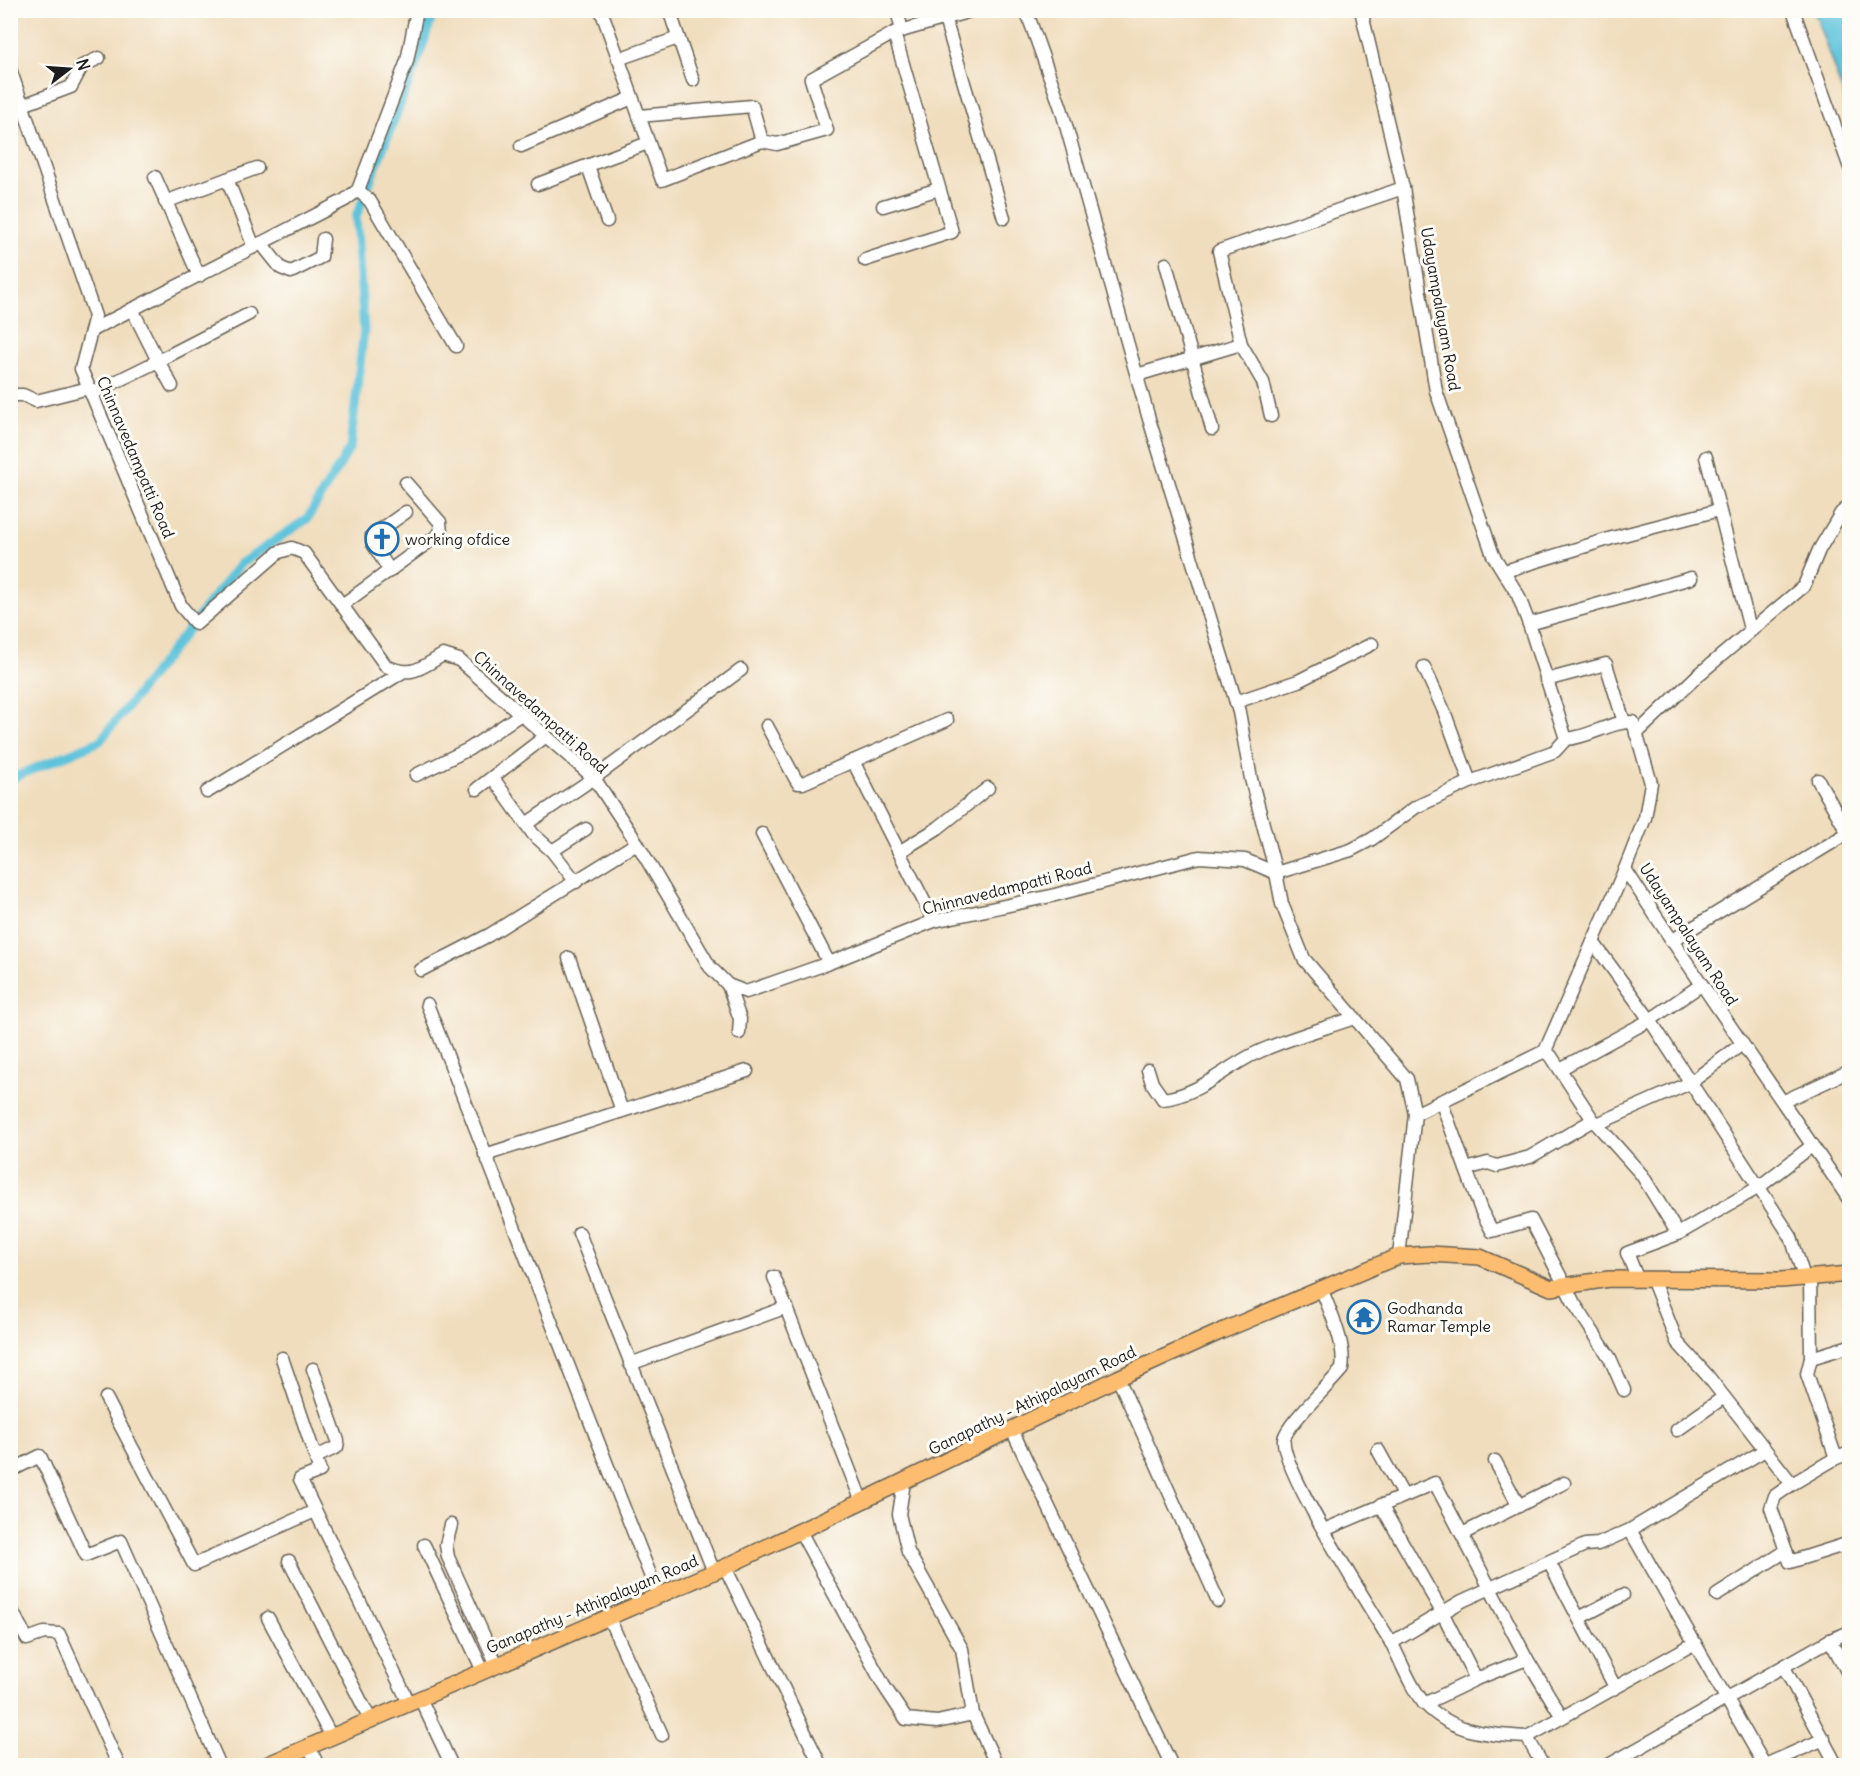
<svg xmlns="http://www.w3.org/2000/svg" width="1860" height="1776" viewBox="0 0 1860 1776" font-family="Delius,sans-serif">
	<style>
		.water { fill: #5dc3db; stroke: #3c707c; stroke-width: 1.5 }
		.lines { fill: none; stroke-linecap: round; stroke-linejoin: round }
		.canal { stroke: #5dc3db; stroke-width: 9 }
		.minor-casing { stroke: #666054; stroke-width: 15 }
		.major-casing { stroke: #666054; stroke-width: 18 }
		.minor { stroke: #fff; stroke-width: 12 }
		.major { stroke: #fcbd6f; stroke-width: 15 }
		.labels { text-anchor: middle; stroke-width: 6; stroke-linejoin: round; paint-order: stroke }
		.street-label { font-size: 16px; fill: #1c1c1c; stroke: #fdfcf7 }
		.poi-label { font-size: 16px; fill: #1c1c1c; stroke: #fdfcf7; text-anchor: start }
	</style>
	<rect width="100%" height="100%" fill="#fdfcf7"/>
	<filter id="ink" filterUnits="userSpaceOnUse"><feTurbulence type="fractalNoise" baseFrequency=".0167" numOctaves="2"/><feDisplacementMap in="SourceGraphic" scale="12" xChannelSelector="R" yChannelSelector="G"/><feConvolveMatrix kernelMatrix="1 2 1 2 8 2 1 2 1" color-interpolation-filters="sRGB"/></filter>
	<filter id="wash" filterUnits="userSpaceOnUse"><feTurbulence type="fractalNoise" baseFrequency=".008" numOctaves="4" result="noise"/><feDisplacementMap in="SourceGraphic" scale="24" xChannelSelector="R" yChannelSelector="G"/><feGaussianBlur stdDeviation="1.35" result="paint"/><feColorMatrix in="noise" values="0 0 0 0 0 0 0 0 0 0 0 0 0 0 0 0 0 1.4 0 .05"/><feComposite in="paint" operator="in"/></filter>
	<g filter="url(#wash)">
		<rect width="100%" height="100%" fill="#f0ddbd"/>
		<path class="water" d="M 1814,11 L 1849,11 L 1849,111 Z"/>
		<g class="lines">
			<path class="canal" d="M 10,779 L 100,741 L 240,564 L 307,519 L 350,448 L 364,330 L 356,217 L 421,51 L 434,10"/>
		</g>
	</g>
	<g filter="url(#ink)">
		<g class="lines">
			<g class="minor-casing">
				<g id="minor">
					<path d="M 601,10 L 662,180 L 762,141 L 777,144 L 827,130 L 811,79 L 894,33"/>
					<path d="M 669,10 L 693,80"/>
					<path d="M 897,10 L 902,31"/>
					<path d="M 1026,10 L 1061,108 L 1149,419 L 1239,712 L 1251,779 L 1276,873"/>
					<path d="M 1361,10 L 1403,188 L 1436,391 L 1493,555 L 1518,595 L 1529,624 L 1566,739 L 1555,751 L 1470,782 L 1416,807 L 1372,839 L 1351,850 L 1276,873 L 1282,904 L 1304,959 L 1407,1079 L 1415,1114 L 1399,1256"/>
					<path d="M 1793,10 L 1850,168"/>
					<path d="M 945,19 L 1004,218"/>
					<path d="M 618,59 L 678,38"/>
					<path d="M 10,69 L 95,316 L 81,369 L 181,606 L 196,624 L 279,552 L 292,548 L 304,553 L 386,666 C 412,678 420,668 443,655 L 459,660 L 594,778 L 637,843 L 710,967 L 728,985 L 746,992 L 829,963 L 934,921 L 1051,896 L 1199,857 L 1245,860 L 1276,873"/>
					<path d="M 23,105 L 71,87 L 82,66 L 99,58"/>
					<path d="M 639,116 L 752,106 L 762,141"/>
					<path d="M 521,146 L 632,98"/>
					<path d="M 588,166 L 607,221"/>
					<path d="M 155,177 L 199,276"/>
					<path d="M 227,179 L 257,168"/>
					<path d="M 538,184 L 648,143"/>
					<path d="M 358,190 L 370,201 L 456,346"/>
					<path d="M 165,202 L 227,179 L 254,247"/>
					<path d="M 883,206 L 939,189"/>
					<path d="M 261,243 L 281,268 L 291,272 L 321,257 L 323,239"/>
					<path d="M 865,260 L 952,232 L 894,33 L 974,10"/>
					<path d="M 1166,264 L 1212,429"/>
					<path d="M 92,330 L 345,200 L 358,190 L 407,61 L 417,10"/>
					<path d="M 1137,375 L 1241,344"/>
					<path d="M 172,386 L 158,361 L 249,314"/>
					<path d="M 91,394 L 158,361 L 132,309"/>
					<path d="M 10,395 L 23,395 L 36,401 L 89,388"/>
					<path d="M 1271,416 L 1263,382 L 1241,344 L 1219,251 L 1403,188"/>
					<path d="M 1706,457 L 1750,629"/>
					<path d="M 390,571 L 373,544 L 372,536 L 406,512"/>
					<path d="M 1505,571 L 1612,538 L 1719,510"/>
					<path d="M 342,605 L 441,533 L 440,522 L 406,483"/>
					<path d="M 1529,624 L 1691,578"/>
					<path d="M 1424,667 L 1444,711 L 1470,782"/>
					<path d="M 1546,680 L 1606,664 L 1624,722"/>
					<path d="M 1236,702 L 1298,681 L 1372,644"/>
					<path d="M 767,726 L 795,778 L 798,783 L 803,783 L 947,720"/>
					<path d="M 1636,734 L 1697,676 L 1804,586 L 1819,550 L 1841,513 L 1850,505"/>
					<path d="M 1566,739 C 1589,738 1610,721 1633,722 L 1651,783 L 1645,818 L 1625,869 C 1697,981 1775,1089 1850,1201"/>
					<path d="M 853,761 L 934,921"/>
					<path d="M 416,775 L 469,749 L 521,714"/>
					<path d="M 493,778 L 533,834 L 552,851 L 576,882"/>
					<path d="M 477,789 L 546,736"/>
					<path d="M 207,792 L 401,673"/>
					<path d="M 526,824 L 594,778 L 741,670"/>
					<path d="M 762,834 L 829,963"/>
					<path d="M 552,851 L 586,829"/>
					<path d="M 899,852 L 938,828 L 988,788"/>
					<path d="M 1671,941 L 1848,833 L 1818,780"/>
					<path d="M 1593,942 L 1650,1020 L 1791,1237 L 1804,1277"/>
					<path d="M 569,958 L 622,1111"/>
					<path d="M 421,970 L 489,935 L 637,843"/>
					<path d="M 728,985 L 740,1019 L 739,1033"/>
					<path d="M 427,1004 L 658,1595"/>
					<path d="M 1545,1051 L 1551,1056 L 1593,1120 L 1642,1175 L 1678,1234"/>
					<path d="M 1560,1069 L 1650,1020 L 1701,985"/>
					<path d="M 1148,1070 L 1152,1083 L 1163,1099 C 1197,1095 1220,1072 1250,1056 C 1281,1040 1320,1030 1354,1018"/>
					<path d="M 1441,1101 L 1481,1210 L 1492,1231 L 1531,1220 L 1574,1303 L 1610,1358 L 1624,1390"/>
					<path d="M 1784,1101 L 1850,1071"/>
					<path d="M 1415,1114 L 1545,1051 L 1625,869"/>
					<path d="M 1597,1124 L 1690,1083 L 1742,1044"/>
					<path d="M 485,1155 L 747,1071"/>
					<path d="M 1466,1169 L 1488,1163 L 1497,1166 L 1530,1157 L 1593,1120"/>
					<path d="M 579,1233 L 714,1572"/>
					<path d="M 774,1277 L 862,1502"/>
					<path d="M 1810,1277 L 1811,1358 L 1850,1346"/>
					<path d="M 1638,1280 L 1627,1253 L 1678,1234 L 1759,1187 L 1813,1145"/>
					<path d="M 1653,1281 L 1677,1342 L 1707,1375 L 1792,1484 L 1836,1458 L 1850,1453"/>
					<path d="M 1322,1290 C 1331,1315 1346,1343 1342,1369 C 1330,1385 1287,1423 1284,1439 C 1279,1467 1373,1612 1392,1644 C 1401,1661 1412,1691 1425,1704 C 1453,1733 1489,1735 1527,1737 L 1543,1766"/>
					<path d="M 282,1358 L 320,1471 L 300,1479 L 409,1703"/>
					<path d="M 1811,1358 L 1807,1374 L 1836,1458"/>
					<path d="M 630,1364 L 787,1307"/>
					<path d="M 313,1369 L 338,1441 L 337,1447 L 316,1457"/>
					<path d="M 1118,1378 L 1218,1601"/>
					<path d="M 106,1398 L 194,1565 L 315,1511"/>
					<path d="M 1012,1430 L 1172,1766"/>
					<path d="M 1677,1430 L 1724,1397"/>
					<path d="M 1378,1450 L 1403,1495"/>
					<path d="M 1495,1461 L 1519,1506"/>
					<path d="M 10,1471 L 40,1456 L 86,1555 L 121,1541 L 220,1766"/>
					<path d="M 904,1482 L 899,1514 L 908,1552 L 962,1649 L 973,1714"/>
					<path d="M 1792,1484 L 1775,1496 L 1771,1508 L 1790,1562 L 1850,1543"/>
					<path d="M 1381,1505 L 1442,1612 L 1476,1679 L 1424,1704"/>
					<path d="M 451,1525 L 446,1545 L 448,1557 L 497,1665"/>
					<path d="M 1324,1530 L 1435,1483 L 1527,1659 L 1562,1717"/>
					<path d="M 1630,1530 L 1765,1766"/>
					<path d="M 800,1531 L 884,1686 L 906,1719 L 937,1722 L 973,1714 L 997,1766"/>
					<path d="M 1462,1534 L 1564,1483"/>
					<path d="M 424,1545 L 483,1671"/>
					<path d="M 289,1561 L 370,1719"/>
					<path d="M 1549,1562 L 1615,1687"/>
					<path d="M 725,1567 L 821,1766"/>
					<path d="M 1717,1595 L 1786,1551"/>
					<path d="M 10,1607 L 27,1639 L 44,1633 L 59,1634 L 119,1766"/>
					<path d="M 608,1616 L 662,1735"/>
					<path d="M 268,1618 L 331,1736"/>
					<path d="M 1579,1618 L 1623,1595"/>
					<path d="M 1830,1640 L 1850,1632"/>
					<path d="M 1391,1643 L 1462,1601 L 1585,1545 L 1598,1544 L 1630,1530 L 1765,1450"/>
					<path d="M 1784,1667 L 1837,1766"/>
					<path d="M 1476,1679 L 1527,1659"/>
					<path d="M 420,1698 L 452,1766"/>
					<path d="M 1527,1737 L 1695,1643"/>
					<path d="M 309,1746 L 318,1766"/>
					<path d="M 1607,1766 L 1830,1640 L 1850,1677"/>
					<path d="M 1763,1766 L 1824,1739"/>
				</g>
			</g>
			<g class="major-casing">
				<path id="major" d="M 264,1766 L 725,1567 L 1118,1378 L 1222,1331 L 1399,1256 L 1430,1254 L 1480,1257 L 1551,1288 L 1609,1279 L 1781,1280 L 1850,1274"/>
			</g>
			<use href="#minor" class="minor"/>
			<use href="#major" class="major"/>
		</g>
	</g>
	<defs>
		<g id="church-ring" transform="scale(1.725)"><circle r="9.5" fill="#fdfcf7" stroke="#1f6fb2" stroke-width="1.5"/><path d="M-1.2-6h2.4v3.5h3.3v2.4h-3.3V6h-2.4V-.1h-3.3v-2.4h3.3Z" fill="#1f6fb2"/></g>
		<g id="temple-ring" transform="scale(1.725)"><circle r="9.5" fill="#fdfcf7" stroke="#1f6fb2" stroke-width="1.5"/><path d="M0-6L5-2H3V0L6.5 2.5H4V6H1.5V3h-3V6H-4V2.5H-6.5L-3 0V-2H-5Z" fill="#1f6fb2"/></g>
	</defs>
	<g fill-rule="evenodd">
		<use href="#church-ring" x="382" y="539"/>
		<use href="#temple-ring" x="1364" y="1317"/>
	</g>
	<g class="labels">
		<g class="street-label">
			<text transform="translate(1441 309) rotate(80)" y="6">Udayampalayam Road</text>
			<text transform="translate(136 457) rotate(67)" y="6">Chinnavedampatti Road</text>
			<text transform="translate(541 712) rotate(42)" y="6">Chinnavedampatti Road</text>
			<text transform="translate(1007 888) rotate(-14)" y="6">Chinnavedampatti Road</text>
			<text transform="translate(1689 934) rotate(57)" y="6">Udayampalayam Road</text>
			<text transform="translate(1032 1400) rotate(-26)" y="6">Ganapathy - Athipalayam Road</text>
			<text transform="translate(592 1604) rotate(-23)" y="6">Ganapathy - Athipalayam Road</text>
		</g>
		<g class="poi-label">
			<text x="405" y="545">working ofdice</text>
			<text x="1387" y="1314">Godhanda<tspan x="1387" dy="18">Ramar Temple</tspan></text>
		</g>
	</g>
	<rect width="1860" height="1776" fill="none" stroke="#fdfcf7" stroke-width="36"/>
	<g transform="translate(69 69) rotate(73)" stroke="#fdfcf7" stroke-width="4.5" paint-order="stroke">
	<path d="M0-4.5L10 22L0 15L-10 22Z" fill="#1c1c1c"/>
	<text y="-9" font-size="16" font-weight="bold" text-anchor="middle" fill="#1c1c1c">N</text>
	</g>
</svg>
